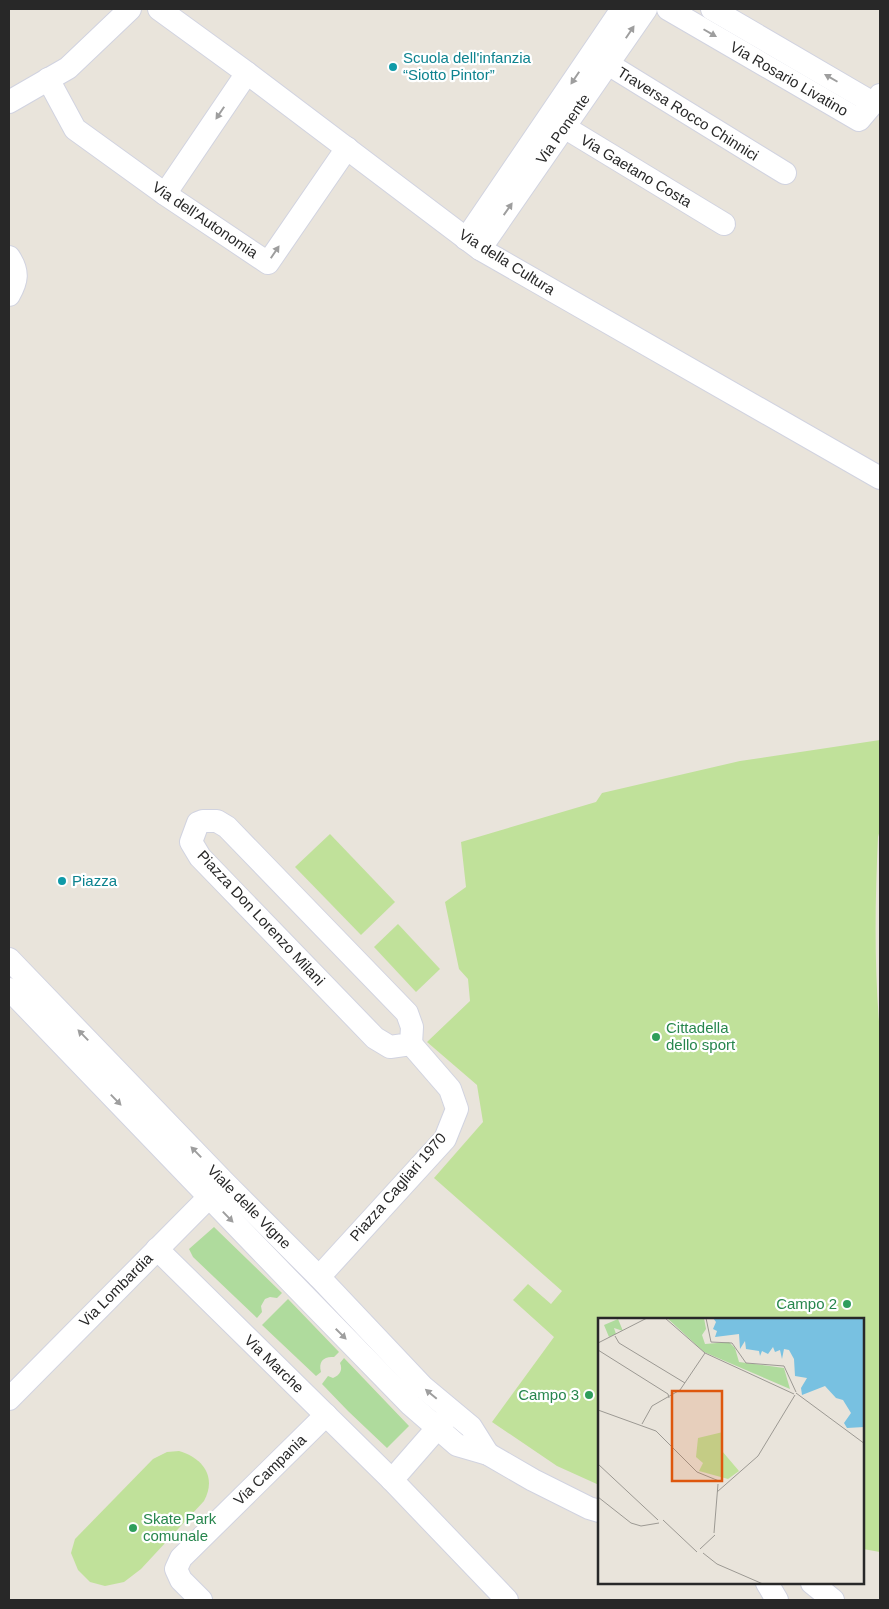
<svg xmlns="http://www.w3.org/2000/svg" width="889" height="1609" viewBox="0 0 889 1609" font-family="Helvetica,sans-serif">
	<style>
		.green { fill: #afdb9d }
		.pitch { fill: #c0e19a }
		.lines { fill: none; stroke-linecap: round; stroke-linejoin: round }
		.minor-casing { stroke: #d1d3e0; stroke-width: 24 }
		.minor { stroke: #fff; stroke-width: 22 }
		.oneway { fill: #9e9e9e }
		.culture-dot { fill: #0f9aa8; stroke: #fff; stroke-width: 2 }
		.leisure-dot { fill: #2e9e5b; stroke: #fff; stroke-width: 2 }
		.labels { text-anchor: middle; stroke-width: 4.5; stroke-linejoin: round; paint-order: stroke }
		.culture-label { font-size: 15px; fill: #0d838f; stroke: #fff; text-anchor: start }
		.street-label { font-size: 15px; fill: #282828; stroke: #fff }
		.leisure-label { font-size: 15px; fill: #27864d; stroke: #fff; text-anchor: start }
		.inset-road { fill: none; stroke: #9c9993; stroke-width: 1 }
		.view { fill: #de570d; fill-opacity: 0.15; stroke: #de570d; stroke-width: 2.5 }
		.inset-edge { fill: none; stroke: #282828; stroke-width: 2.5 }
	</style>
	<rect width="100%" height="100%" fill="#e9e4db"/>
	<g class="green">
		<path d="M 214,1227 L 282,1293 L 277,1298 L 270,1297 L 265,1299 L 261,1306 L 262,1312 L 257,1318 L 193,1257 L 189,1249 Z"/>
		<path d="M 288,1299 L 339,1352 L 334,1357 C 324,1356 318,1361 321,1372 L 316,1376 L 262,1325 Z"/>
		<path d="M 344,1358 L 409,1426 L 387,1448 L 348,1411 L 322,1384 L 328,1376 L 333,1378 C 340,1375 343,1370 340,1363 Z"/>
	</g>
	<g class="pitch">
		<path d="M 880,740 L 880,830 L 878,837 C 875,903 874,968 880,1033 L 880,1552 L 863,1549 L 863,1319 L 599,1319 L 599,1485 L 557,1466 L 492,1422 L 554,1337 L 513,1300 L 528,1284 L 551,1304 L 562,1291 L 434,1178 L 483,1122 L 477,1085 L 427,1042 L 470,1001 L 468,979 L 459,969 L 445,902 L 466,887 L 461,842 L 596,802 L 602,793 L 740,761 Z"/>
		<path d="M 330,834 L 395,902 L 361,935 L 295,867 Z"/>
		<path d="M 398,924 L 440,969 L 416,992 L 374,947 Z"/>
		<path d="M 179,1451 C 203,1458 217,1477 204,1501 L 141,1569 L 124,1582 L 105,1586 L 90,1582 L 78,1570 L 71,1553 L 75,1539 L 153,1459 L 167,1452 Z"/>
	</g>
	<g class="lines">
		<g class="minor-casing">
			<g id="minor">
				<path d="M 159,9 L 247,73 L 480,249 L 880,478"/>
				<path d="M 668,9 L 859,120 L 880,95"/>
				<path d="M 712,9 L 873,103"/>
				<path d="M 595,56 L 785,173"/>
				<path d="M 48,79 L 75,129 L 165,194 L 268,263 L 347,148"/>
				<path d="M 9,102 L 68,68 L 130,9"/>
				<path d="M 551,119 L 724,224"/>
				<path d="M 165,194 L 247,73"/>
				<path d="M 466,239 L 622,9"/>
				<path d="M 480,249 L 646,9"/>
				<path d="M 9,257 C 19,272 17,281 9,295"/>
				<path d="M 203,821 L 217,821 L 227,827 L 407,1013 L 412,1027 L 411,1044 L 390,1047 L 375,1038 L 200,857 L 191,842 L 198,823 Z"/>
				<path d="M 9,959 L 224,1182 L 319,1277 L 423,1387 L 471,1427 L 488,1454"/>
				<path d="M 9,989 L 292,1283 L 411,1405 L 457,1445 L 488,1454 L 533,1480 L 589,1508 L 599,1511"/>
				<path d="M 157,1249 L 392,1480 L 507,1600"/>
				<path d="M 319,1277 L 445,1139 L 457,1109 L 450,1089 L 411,1044"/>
				<path d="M 9,1399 L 219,1187"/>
				<path d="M 392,1480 L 447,1417"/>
				<path d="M 767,1583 L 777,1600"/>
				<path d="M 812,1583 L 833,1600"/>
				<path d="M 201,1600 L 181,1580 L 176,1569 L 181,1558 L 326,1415"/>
			</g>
		</g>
		<use href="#minor" class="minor"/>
	</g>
	<defs><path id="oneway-solid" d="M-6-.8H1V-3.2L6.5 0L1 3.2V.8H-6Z" transform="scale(1.25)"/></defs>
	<g class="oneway">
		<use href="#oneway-solid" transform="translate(630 32) rotate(-56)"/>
		<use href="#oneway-solid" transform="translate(710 33) rotate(30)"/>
		<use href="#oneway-solid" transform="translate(575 78) rotate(124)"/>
		<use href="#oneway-solid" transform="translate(831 78) rotate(-150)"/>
		<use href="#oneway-solid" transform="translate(220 113) rotate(124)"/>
		<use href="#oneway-solid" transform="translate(508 209) rotate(-55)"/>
		<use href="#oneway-solid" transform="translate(275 252) rotate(-56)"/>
		<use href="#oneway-solid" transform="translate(83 1035) rotate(-134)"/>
		<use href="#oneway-solid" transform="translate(116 1100) rotate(46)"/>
		<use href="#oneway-solid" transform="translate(196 1152) rotate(-134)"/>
		<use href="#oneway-solid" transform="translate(228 1217) rotate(46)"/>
		<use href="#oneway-solid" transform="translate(341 1334) rotate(45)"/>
		<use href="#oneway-solid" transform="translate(431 1394) rotate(-140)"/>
	</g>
	<g class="culture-dot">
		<circle cx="393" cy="67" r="5"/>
		<circle cx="62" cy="881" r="5"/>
	</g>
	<g class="leisure-dot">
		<circle cx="656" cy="1037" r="5"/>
		<circle cx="847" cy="1304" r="5"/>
		<circle cx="589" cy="1395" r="5"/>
		<circle cx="133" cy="1528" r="5"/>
	</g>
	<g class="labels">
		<g class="culture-label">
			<text x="403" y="63">Scuola dell'infanzia<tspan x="403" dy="17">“Siotto Pintor”</tspan></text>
			<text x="72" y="886">Piazza</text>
		</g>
		<g class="street-label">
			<text transform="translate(789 79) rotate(30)" y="5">Via Rosario Livatino</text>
			<text transform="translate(688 114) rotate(32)" y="5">Traversa Rocco Chinnici</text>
			<text transform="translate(563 129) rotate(-55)" y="5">Via Ponente</text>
			<text transform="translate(636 171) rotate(31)" y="5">Via Gaetano Costa</text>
			<text transform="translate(205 220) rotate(34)" y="5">Via dell'Autonomia</text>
			<text transform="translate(507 262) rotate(32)" y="5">Via della Cultura</text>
			<text transform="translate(261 918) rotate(47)" y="5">Piazza Don Lorenzo Milani</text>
			<text transform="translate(398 1187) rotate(-49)" y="5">Piazza Cagliari 1970</text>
			<text transform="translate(249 1207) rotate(45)" y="5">Viale delle Vigne</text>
			<text transform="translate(116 1290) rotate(-45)" y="5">Via Lombardia</text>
			<text transform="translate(274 1364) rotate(44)" y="5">Via Marche</text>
			<text transform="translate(270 1470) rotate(-44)" y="5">Via Campania</text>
		</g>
		<g class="leisure-label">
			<text x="666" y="1033">Cittadella<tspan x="666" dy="17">dello sport</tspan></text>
			<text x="837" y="1309" text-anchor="end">Campo 2</text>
			<text x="579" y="1400" text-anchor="end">Campo 3</text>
			<text x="143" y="1524">Skate Park<tspan x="143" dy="17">comunale</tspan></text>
		</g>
	</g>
	<g transform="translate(598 1318)">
		<rect width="266" height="266" fill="#e9e4db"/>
		<path d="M 69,0 L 106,0 L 108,11 L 104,17 L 107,26 L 131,24 L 137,30 L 141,44 L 186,50 L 192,71 L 106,34 ZM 20,1 L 25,13 L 16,10 L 18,16 L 11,19 L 6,7 Z" fill="#afdb9d"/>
		<path d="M 125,114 L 124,133 L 141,153 L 130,161 L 101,153 L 105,145 L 98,139 L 100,120 Z" fill="#c0e19a"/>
		<path d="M 115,0 L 266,0 L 266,109 L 249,110 L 246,105 L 253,95 L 245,82 L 238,80 L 227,68 L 204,77 L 203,70 L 209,60 L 197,58 L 196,41 L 191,32 L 186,31 L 184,41 L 182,32 L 177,34 L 175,29 L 170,36 L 164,33 L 162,38 L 161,33 L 148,31 L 147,23 L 142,31 L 141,16 L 117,19 L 119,13 L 115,11 L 118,4 Z" fill="#78c1e1"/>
		<path class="inset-road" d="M 67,0 L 107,35 L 196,76M 108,0 L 113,24 L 134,25 L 148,45 L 186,48 L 198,74M 17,18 L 21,25 L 87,65M 0,25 L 49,0M 0,32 L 70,76 L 71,80M 198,75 L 267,126M 0,92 L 58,113 L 99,154 L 121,163M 44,106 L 54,88 L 82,72 L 107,35M 0,146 L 60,202M 119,174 L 160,138 L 197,77M 0,179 L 33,205 L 43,208 L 61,205M 65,202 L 99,234M 116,215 L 120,166M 102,231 L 117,217M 105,235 L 119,246 L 165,266"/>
		<path class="view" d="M 74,73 L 124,73 L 124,163 L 74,163 Z"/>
		<rect width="266" height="266" class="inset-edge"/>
	</g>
	<rect width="889" height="1609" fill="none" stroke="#282828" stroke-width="20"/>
</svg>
